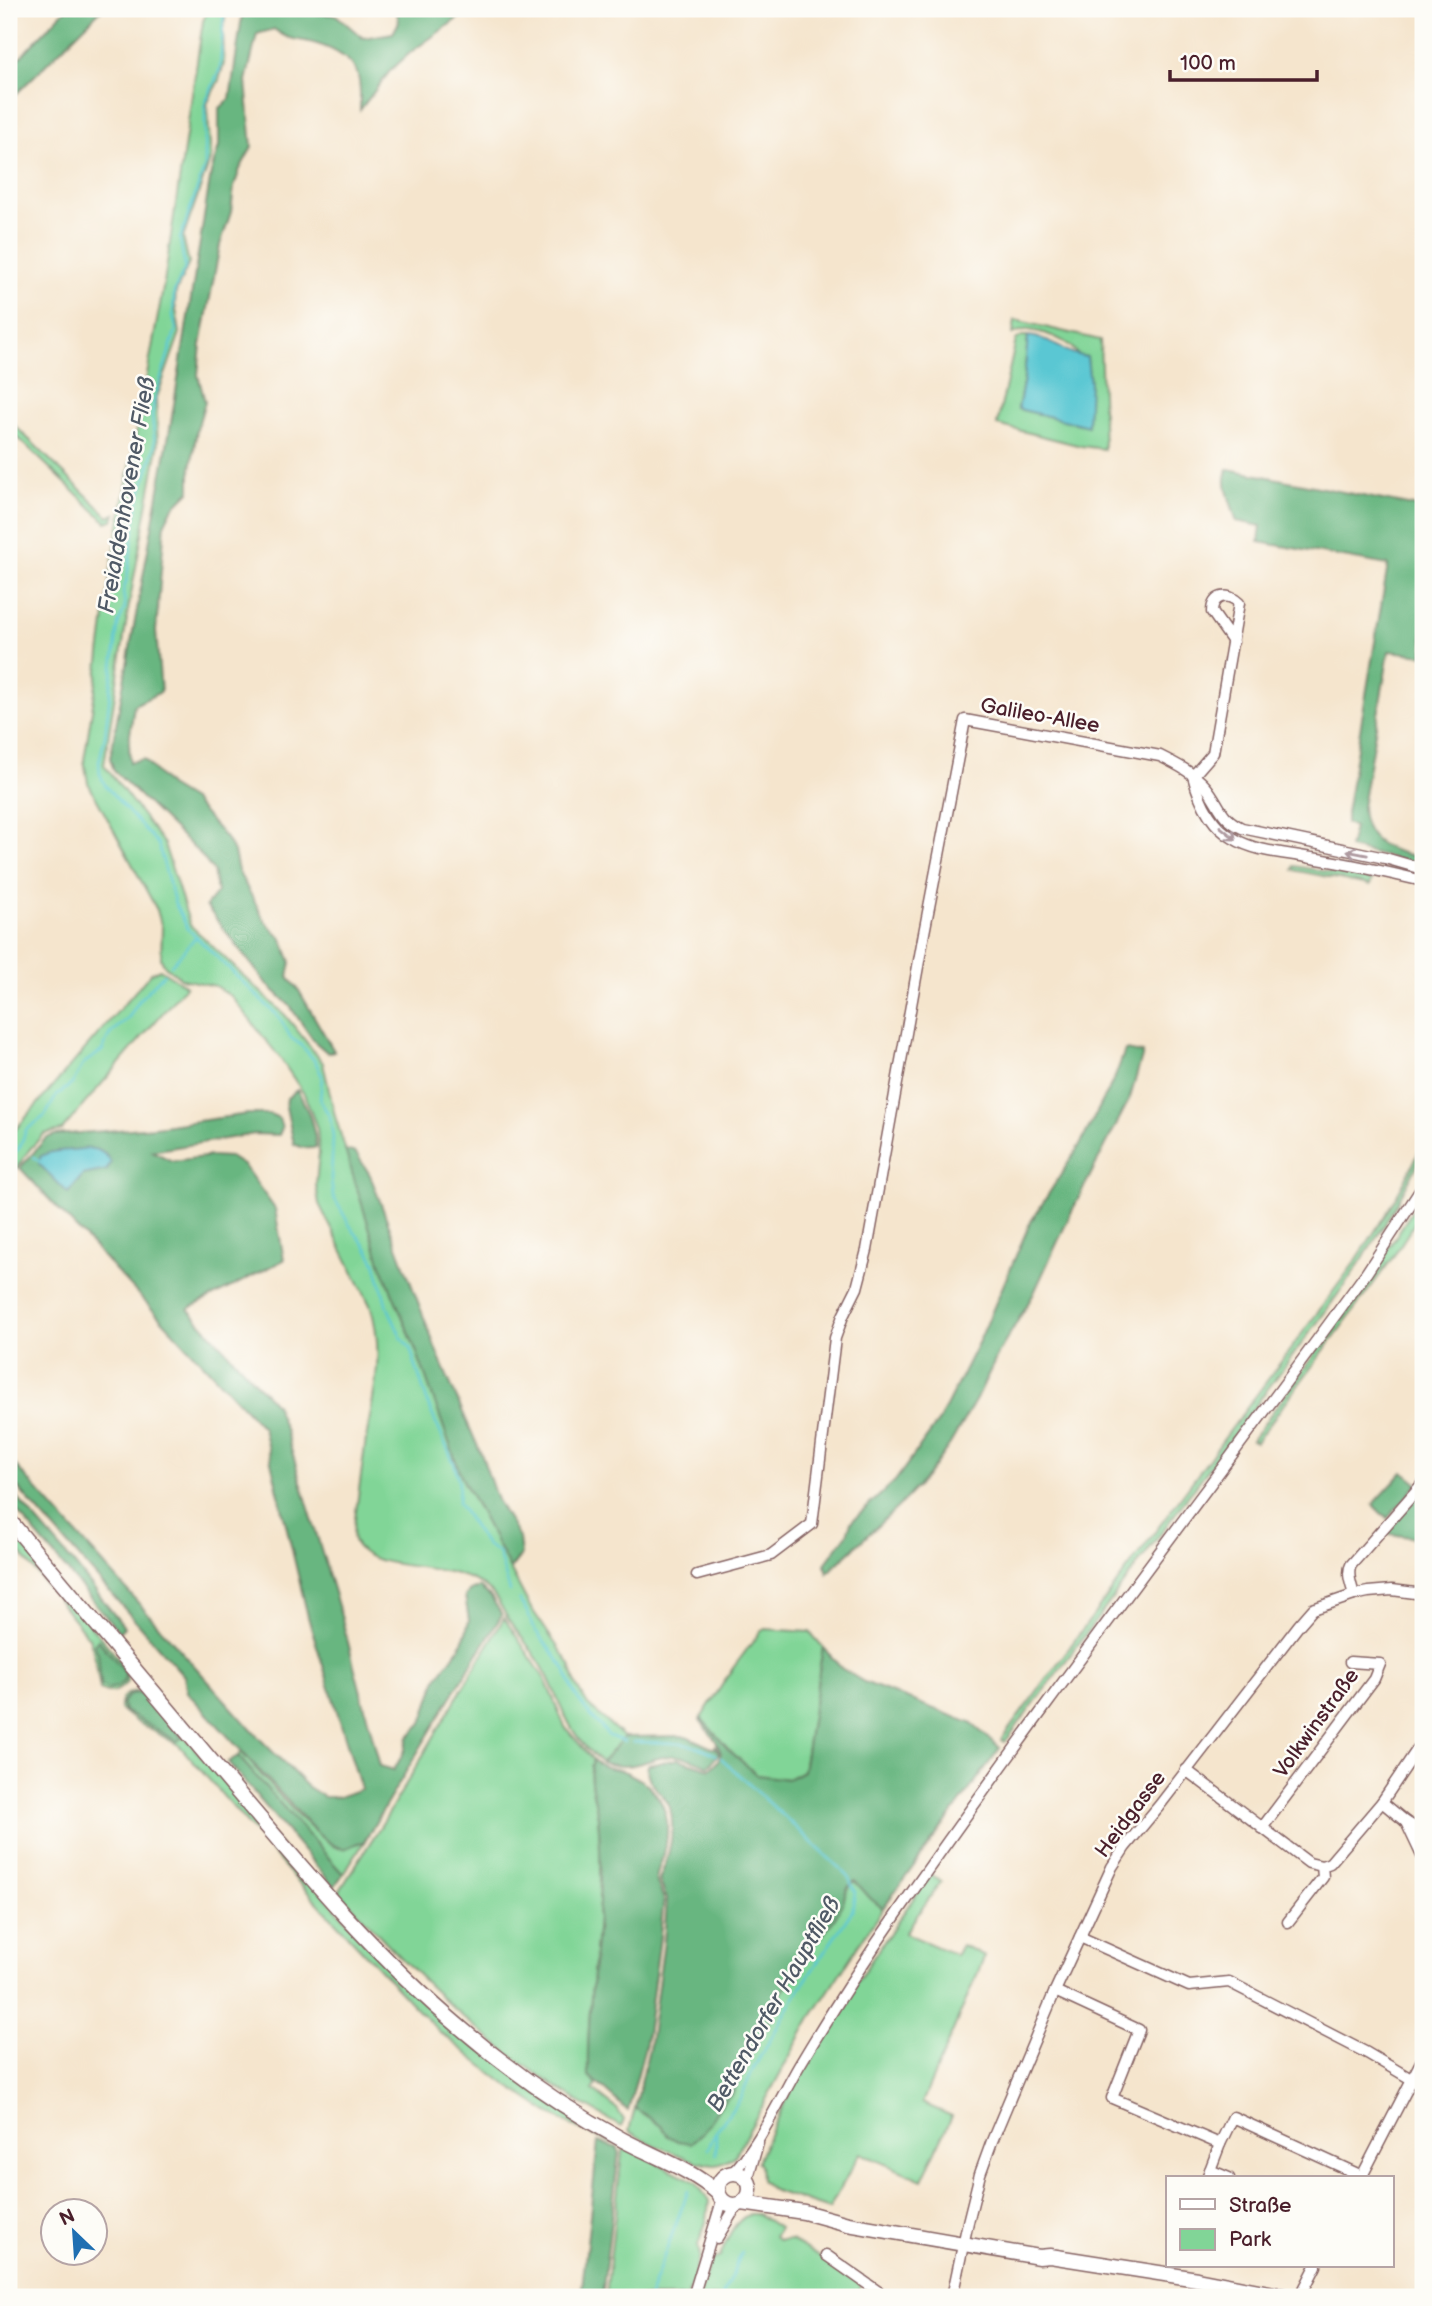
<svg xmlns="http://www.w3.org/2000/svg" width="1432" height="2306" viewBox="0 0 1432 2306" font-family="'Balsamiq Sans',sans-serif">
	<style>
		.green { fill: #81d597; stroke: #667a61; stroke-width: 2 }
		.forest { fill: #68b680; stroke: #596a56; stroke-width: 2 }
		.water { fill: #5ac7d3; stroke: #52737f; stroke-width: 2 }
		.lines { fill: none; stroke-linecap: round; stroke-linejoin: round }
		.stream { stroke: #5ac7d3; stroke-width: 2.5 }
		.minor-casing { stroke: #866464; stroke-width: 13 }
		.major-casing { stroke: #866464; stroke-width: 17 }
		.minor { stroke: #fff; stroke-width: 10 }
		.major { stroke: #fff; stroke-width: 14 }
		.oneway { stroke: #ae9aa0 }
		.labels { text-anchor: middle; stroke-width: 5; stroke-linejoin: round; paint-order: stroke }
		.street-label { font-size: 21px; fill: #4a1f2b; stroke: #fdfcf7 }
		.water-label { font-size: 23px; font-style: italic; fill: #505a66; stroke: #fdfcf7 }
	</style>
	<rect width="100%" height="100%" fill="#fdfcf7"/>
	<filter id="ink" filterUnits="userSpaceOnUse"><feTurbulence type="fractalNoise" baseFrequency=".0143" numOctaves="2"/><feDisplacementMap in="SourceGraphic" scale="14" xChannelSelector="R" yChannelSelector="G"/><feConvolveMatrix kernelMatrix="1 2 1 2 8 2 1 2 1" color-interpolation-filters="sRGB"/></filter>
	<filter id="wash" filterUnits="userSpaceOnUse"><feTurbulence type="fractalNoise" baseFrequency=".00686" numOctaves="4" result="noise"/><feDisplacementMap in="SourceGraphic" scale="28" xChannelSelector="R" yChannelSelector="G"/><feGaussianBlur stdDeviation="1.57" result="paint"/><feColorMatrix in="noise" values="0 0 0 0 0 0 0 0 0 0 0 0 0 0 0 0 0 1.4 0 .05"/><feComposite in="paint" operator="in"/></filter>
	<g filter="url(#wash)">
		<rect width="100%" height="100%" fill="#f5e5cd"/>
		<g class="green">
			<path d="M 208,9 L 227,9 L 223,29 L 224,63 L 219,80 L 207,104 L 211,157 L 183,238 L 189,263 L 176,292 L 175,304 L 180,333 L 156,400 L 158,447 L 129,605 L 104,765 L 164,844 L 190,925 L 285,1015 L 323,1063 L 335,1116 L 381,1265 L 416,1350 L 462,1478 L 529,1605 L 570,1665 L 576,1685 L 588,1705 L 624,1737 L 602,1762 C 572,1741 562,1708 548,1677 C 538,1656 521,1638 508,1619 C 503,1610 498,1599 491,1592 C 456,1558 376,1575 357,1546 C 352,1540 353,1533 354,1526 C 358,1497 362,1468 366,1439 C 374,1393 385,1351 370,1305 L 319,1204 L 316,1185 L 319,1152 L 317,1128 L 304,1094 L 280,1058 L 232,997 L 215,986 L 182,979 L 165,966 L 161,959 L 162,928 L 157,910 L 88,783 L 84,760 L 96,685 L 111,569 L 164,283 L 203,21 Z"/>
			<path d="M 1015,320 L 1100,340 L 1104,449 L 1081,446 L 997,425 L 1016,340 L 1022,336 L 1028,336 L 1024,378 L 1018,409 L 1088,425 L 1087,357 L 1078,356 C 1072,341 1045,332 1029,330 C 1023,329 1018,332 1013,334 Z"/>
			<path d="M 9,420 L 109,517 L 115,514 L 113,520 L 106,522 L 9,429 Z"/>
			<path d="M 1294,866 L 1372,880 L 1370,885 L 1293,870 Z"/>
			<path d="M 160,969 L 186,986 L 62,1130 L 44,1134 L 30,1149 L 9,1179 L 9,1137 L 151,973 Z"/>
			<path d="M 1423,1142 C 1423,1158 1413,1172 1406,1186 C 1364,1267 1303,1340 1249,1414 C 1168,1524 1087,1633 1005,1742 L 1001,1740 L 1355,1262 C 1380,1224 1406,1184 1423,1142 Z"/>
			<path d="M 1423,1193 L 1423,1210 L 1391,1260 L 1256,1442 L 1252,1440 C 1311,1359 1371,1279 1423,1193 Z"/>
			<path d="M 9,1528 L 127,1669 L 127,1682 C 120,1690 109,1696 100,1689 L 94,1653 L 89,1638 L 9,1539 Z"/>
			<path d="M 504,1618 L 545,1679 L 565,1727 L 593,1760 C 586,1779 596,1799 598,1818 C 607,1904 586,1989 588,2075 L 597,2084 L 593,2090 L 617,2109 L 624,2120 L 621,2127 C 573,2100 527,2069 484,2034 C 431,1992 385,1941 339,1892 L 390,1811 Z"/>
			<path d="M 765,1629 L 810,1632 L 823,1647 L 803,1771 L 788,1779 L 757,1775 L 728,1749 L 701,1718 L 733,1668 L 760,1632 Z"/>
			<path d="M 142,1691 L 146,1693 L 389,1969 L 613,2143 L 576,2128 L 547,2112 L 504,2083 L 441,2033 L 413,2005 L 290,1873 L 179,1745 L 135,1721 L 120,1709 C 119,1695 129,1691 142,1691 Z"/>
			<path d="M 241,1752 C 259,1772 316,1841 338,1848 C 346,1850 355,1842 364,1842 L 343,1874 L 238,1756 Z"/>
			<path d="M 930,1874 L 941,1881 L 905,1933 L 956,1955 L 962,1945 L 985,1956 L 922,2103 L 952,2116 L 922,2180 L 860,2153 L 829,2209 L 772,2190 L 761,2180 L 760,2164 L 757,2162 C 800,2058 867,1967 930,1874 Z"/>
			<path d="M 855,1881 L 871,1899 L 883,1908 L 810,2019 L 735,2156 C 729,2160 723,2165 715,2165 C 698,2165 643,2141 629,2131 L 635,2108 L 661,2126 L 668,2136 L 702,2133 L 725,2099 L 732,2095 L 747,2060 L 772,2016 L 778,1997 L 800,1969 L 804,1952 C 822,1939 833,1924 842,1904 C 847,1892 844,1890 855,1881 Z"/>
			<path d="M 627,2148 L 696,2182 L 709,2201 L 707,2219 L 698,2245 L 700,2257 L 687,2297 L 606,2297 L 622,2152 Z"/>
			<path d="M 750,2214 L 758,2214 L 779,2228 L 774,2237 L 778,2240 L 791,2240 L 861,2282 L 857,2297 L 698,2297 L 711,2260 L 720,2257 C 727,2240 732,2222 750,2214 Z"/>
		</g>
		<g class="forest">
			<path d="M 66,9 L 102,9 L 9,101 L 9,69 Z"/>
			<path d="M 249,9 L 336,15 L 363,38 L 393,33 L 399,22 L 396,9 L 471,9 L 411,52 L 390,71 L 360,110 C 360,99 361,87 358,76 C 352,55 324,45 305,41 C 292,39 285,38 274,29 L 257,34 L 246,81 L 252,147 L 240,169 L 234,187 L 231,212 L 220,245 L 201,345 L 198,375 L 205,402 L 197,429 L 190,475 L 190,491 L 172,509 L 165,523 L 156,631 L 161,692 L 134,705 L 129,742 L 130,762 L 144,759 L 169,786 L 192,800 L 225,837 L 234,852 L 238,871 L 265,921 L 282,939 L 291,962 L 288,977 L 298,989 L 334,1051 L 328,1053 L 314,1041 L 289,1005 L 266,983 L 206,906 L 217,892 L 213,871 L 200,854 L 114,771 L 110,758 L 171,423 L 211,173 L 219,146 L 219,109 L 230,99 L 242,16 Z"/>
			<path d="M 1228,469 L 1423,508 L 1423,655 L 1389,651 L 1362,807 C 1364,847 1391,849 1423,859 L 1423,865 L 1349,848 L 1354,827 L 1346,823 L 1346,813 L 1388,565 L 1259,542 L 1261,526 L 1236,521 C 1233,504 1221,486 1228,469 Z"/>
			<path d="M 1125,1050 L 1143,1053 L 1130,1098 L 1071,1213 L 1033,1295 L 998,1354 L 979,1394 L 950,1444 L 928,1475 L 899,1506 L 827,1573 L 825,1564 L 847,1534 L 851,1522 L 895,1481 L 940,1419 L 981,1337 L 1030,1223 L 1081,1143 L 1115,1077 Z"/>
			<path d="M 297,1090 C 307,1107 315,1127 316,1147 C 308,1150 301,1148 294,1144 L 286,1107 L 287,1098 Z"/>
			<path d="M 248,1114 L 270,1114 L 279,1118 L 282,1128 L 279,1135 L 255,1134 L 152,1151 L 172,1161 L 212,1156 L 230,1157 L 244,1166 L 275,1209 L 284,1260 L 188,1309 L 275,1404 L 286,1432 L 342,1619 L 380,1766 L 394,1770 L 405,1750 L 408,1737 L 422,1723 L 437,1678 L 460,1647 L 466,1633 L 469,1620 L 465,1596 L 470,1591 L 479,1587 L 491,1597 L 502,1615 C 455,1690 409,1766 364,1842 C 356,1842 353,1846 346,1848 C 336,1850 325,1839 318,1834 L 187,1692 L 184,1676 L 9,1478 L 9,1458 L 257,1736 L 307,1786 L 324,1797 L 339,1797 L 361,1789 L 308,1617 L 263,1428 L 20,1168 L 46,1138 L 55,1135 L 155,1127 Z"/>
			<path d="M 345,1150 L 356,1153 L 370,1175 L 440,1360 L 482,1456 L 497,1500 L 519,1538 L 521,1555 L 510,1569 L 462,1478 L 416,1350 L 381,1265 Z"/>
			<path d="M 1403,1472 L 1418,1484 L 1387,1519 L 1373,1505 Z"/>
			<path d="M 9,1488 L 75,1565 L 124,1627 L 119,1632 L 9,1502 Z"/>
			<path d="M 1423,1488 L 1423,1539 L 1384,1533 Z"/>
			<path d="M 98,1640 L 123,1669 L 125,1674 L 124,1681 L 118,1686 L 108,1689 L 101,1685 L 98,1653 L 94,1645 Z"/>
			<path d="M 823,1647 L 841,1668 L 864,1682 L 971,1723 L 1000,1748 L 883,1908 L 871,1899 L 855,1881 C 843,1890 847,1892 842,1904 C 833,1924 822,1939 804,1952 L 800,1969 L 778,1997 L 772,2016 L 747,2060 L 732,2095 L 725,2099 L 702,2133 L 691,2143 L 678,2141 L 668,2136 L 661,2126 L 635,2108 L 650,2044 L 664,1941 L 667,1899 L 659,1880 C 668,1859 676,1831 670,1808 C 665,1792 643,1783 648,1765 L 678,1759 L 710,1769 L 718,1761 L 721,1753 L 716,1741 L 700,1720 L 701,1718 L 728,1749 L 757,1775 L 788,1779 L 803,1771 Z"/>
			<path d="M 135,1693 L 143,1695 L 182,1738 L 177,1741 L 124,1711 L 122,1704 C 125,1697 129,1695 135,1693 Z"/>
			<path d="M 686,1736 L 712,1748 L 715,1748 L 715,1745 L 719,1753 L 709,1766 C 697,1762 685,1755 672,1756 C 644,1758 633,1773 602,1762 L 624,1737 Z"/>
			<path d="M 238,1756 L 343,1874 L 334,1887 L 228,1762 Z"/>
			<path d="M 593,1760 C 607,1771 616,1767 628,1773 C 664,1790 673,1817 664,1854 C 661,1863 657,1871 656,1880 L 664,1899 L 659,1945 L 646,2043 L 628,2111 L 588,2075 C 586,1989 607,1904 598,1818 C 596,1799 586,1779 593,1760 Z"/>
			<path d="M 598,2142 L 618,2148 L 619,2151 L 602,2297 L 581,2297 Z"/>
		</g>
		<g class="water">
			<path d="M 1028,336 C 1049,337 1066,355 1087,357 L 1090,383 L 1088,426 L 1018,409 L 1024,378 Z"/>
			<path d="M 86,1148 C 98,1149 104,1151 111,1162 L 107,1170 L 83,1175 L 68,1193 L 39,1164 L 40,1157 C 52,1148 71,1152 86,1148 Z"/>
		</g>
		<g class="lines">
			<g class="stream">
				<path d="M 224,9 L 220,69 L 205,104 L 205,166 L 180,239 L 185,268 L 174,292 L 173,315 L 176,329 L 154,401 L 152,415 L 155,446 L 137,506 L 127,579 L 123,591 L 125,607 L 118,625 L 105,736 L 99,762 L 100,774 L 105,785 L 122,805 L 158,844 L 175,904 L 188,929 L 280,1018 L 291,1038 L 301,1045 L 315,1061 L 322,1076 L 320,1100 L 330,1117 L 333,1137 L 331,1179 L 333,1196 L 352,1229 L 365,1245 L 375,1262 L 386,1303 L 401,1337 L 410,1348 L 429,1407 L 455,1466 L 459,1483 L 458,1503 L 486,1545 L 498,1552 L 510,1591"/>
				<path d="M 171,965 L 197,936"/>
				<path d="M 34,1157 L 40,1162"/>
				<path d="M 9,1158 L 20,1147 L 26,1130 L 45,1116 L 57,1095 L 72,1084 L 84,1063 L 102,1051 L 110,1034 L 129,1017 L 140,999 L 164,974"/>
				<path d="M 519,1600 L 528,1613 L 532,1626 L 565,1669 L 573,1691 L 585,1709 L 609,1736 L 625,1742"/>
				<path d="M 633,1742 C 662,1743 690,1740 716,1755"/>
				<path d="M 708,2149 L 715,2133"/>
				<path d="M 716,2154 L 716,2131 L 741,2098 L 753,2069 L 799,1990 L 852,1911 L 855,1892 L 848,1876 L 721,1758"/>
				<path d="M 649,2297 L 688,2191"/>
				<path d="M 722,2297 L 742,2252"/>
			</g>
		</g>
	</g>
	<g filter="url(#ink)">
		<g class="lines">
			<g class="minor-casing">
				<g id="minor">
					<path d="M 1193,776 C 1199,799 1211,826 1233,838 C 1255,852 1287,853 1312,858 C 1349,864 1386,872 1423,881"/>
					<path d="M 1193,776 L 1213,753 L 1239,603 C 1228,592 1212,595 1212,612 L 1233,642"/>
					<path d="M 697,1575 L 771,1555 L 812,1524 L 835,1338 L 843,1316 L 857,1288 L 867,1250 L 924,933 L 965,720 L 1160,756 C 1176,764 1194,773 1206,787 C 1220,804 1219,817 1242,828 L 1385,858 L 1423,869"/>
					<path d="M 1354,1595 C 1352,1586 1346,1574 1351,1565 L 1423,1483"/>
					<path d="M 1186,1770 L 1309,1863 L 1322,1866"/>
					<path d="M 1382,1802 L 1406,1822 L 1423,1832"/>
					<path d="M 1406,1822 L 1423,1858"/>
					<path d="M 1262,1828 L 1374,1679 L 1380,1664 L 1350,1662"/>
					<path d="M 1288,1922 L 1323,1877 L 1322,1866 L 1330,1863 L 1382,1802 L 1423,1741"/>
					<path d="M 1080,1937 L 1189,1986 L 1229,1982 L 1367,2053 L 1423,2086"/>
					<path d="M 1055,1991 L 1139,2030 L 1112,2098 L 1220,2144 L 1233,2117 L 1362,2176"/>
					<path d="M 1210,2170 L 1229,2178"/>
					<path d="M 731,2174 C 756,2151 781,2097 799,2066 C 830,2014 863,1962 898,1912 C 1049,1695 1211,1486 1367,1272 L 1423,1186"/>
					<path d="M 1207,2178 L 1220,2144"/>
					<path d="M 1361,2178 L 1423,2058"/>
					<path d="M 747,2181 L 758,2143"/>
					<path d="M 717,2238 L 737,2205"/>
					<path d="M 826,2255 L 886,2297"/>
					<path d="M 693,2297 L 722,2201"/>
					<path d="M 952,2297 L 968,2222 L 980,2174 L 992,2141 L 1055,1991 L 1112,1867 L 1125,1847 L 1159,1806 L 1299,1625 L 1313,1609 L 1354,1595 L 1368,1592 L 1392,1590 L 1423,1594"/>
					<path d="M 1300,2297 L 1316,2266"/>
					<path d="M 1421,2297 L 1423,2295"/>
				</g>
			</g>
			<g class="major-casing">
				<g id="major">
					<path d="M 9,1520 C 83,1607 156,1695 230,1783 C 302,1868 376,1957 462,2029 C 511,2071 565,2109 623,2140 C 655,2157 691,2169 719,2194"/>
					<circle cx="734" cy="2189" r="16"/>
					<path d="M 742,2203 L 804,2212 L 848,2224 L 1039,2257 L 1050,2256 L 1197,2279 L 1289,2297"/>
				</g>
			</g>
			<use href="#minor" class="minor"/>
			<use href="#major" class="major"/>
		</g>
		<defs><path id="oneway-shaft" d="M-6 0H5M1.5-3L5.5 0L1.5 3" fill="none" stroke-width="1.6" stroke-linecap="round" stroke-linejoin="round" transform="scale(1.75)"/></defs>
		<g class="oneway">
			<use href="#oneway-shaft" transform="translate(1228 833) rotate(39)"/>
			<use href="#oneway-shaft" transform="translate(1357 853) rotate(-169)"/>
		</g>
	</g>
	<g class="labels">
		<g class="street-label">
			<text transform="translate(1040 715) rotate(10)" y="7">Galileo-Allee</text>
			<text transform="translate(1316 1723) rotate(-54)" y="7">Volkwinstraße</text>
			<text transform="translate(1130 1814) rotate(-53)" y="7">Heidgasse</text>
		</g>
		<g class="water-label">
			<text transform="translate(126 495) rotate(-80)" y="8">Freialdenhovener Fließ</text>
			<text transform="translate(773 2004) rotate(-60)" y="8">Bettendorfer Hauptfließ</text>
		</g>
	</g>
	<rect width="1432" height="2306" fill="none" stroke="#fdfcf7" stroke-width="35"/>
	<rect x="1166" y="2176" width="228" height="91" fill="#fdfcf7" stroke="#b5a4a5" stroke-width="2"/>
	<rect x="1180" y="2199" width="35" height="10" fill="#ffffff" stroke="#b5a4a5" stroke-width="2"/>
	<text x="1229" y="2212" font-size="21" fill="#4a1f2b">Straße</text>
	<rect x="1180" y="2229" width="35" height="21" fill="#81d597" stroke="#b5a4a5" stroke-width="2"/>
	<text x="1229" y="2246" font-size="21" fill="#4a1f2b">Park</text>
	<g transform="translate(74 2232) rotate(335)"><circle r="33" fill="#fdfcf7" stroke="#b5a4a5" stroke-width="2"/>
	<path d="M0-5L12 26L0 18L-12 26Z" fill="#1f6fb2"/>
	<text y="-10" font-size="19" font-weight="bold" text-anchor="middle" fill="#4a1f2b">N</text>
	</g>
	<path d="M1170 70v10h147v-10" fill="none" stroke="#4a1f2b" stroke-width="3.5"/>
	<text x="1180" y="70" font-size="21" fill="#4a1f2b" stroke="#fdfcf7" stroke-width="5" paint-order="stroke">100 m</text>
</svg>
